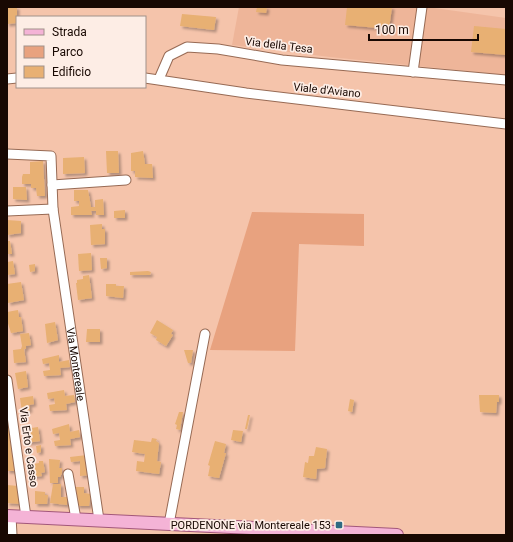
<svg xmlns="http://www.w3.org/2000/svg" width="513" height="542" viewBox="0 0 513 542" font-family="Roboto,sans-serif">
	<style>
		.built { fill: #eeb599 }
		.green { fill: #e8a27f }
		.building { fill: #e8b073; filter: url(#shadow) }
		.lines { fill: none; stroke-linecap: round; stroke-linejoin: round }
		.minor-casing { stroke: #976a54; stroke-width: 11 }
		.major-casing { stroke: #a2577a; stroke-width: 14 }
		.minor { stroke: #fff; stroke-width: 9 }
		.major { stroke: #f4b3d6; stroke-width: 12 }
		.poi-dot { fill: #2f6a82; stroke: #fdede5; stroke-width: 1.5 }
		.labels { text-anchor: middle; stroke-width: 3.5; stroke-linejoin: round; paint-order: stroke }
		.street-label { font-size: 11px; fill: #180802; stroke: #fdede5 }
		.poi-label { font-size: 11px; fill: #180802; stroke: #fdede5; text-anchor: end }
	</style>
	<defs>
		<filter id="shadow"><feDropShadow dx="2.5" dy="2.5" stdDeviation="1" flood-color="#0004"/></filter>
	</defs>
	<rect width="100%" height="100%" fill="#f5c4ab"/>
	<path class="built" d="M 239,7 L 427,7 L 506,18 L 506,75 L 330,57 L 232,45 Z"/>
	<path class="green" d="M 252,212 L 364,214 L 364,246 L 299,244 L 295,351 L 210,350 Z"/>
	<g class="building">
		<path d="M 7,7 L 17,7 L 17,23 L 7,24 Z"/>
		<path d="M 257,7 L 267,7 L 266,13 L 256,12 Z"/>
		<path d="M 347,7 L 392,7 L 389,29 L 345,25 Z"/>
		<path d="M 182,14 L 216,17 L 214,30 L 180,26 Z"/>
		<path d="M 474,26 L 506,29 L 506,55 L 471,52 Z"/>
		<path d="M 106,151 L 118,151 L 119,173 L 107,173 Z"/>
		<path d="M 143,151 L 145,164 L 152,164 L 153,178 L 135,177 L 135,171 L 131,171 L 131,153 Z"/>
		<path d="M 84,157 L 85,173 L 63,174 L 63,158 Z"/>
		<path d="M 43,161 L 45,196 L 37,196 L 36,188 L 31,188 L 31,184 L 22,184 L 22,177 L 23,174 L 30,174 L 30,162 Z"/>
		<path d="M 13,187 L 26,187 L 27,200 L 13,199 Z"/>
		<path d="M 74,190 L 88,190 L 91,207 L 95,207 L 95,200 L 103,199 L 104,215 L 96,215 L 96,211 L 91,211 L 92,215 L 71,215 L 71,207 L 79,206 L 79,201 L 74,201 Z"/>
		<path d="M 125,210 L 125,218 L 114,218 L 114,211 Z"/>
		<path d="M 7,220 L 21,221 L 21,233 L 7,235 Z"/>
		<path d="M 102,224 L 102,229 L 105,229 L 105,244 L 91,245 L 90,225 Z"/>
		<path d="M 7,241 L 10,241 L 12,254 L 7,254 Z"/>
		<path d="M 91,253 L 92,270 L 79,271 L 78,254 Z"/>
		<path d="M 100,258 L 107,258 L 107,268 L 101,269 Z"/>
		<path d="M 13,261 L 15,274 L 7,275 L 7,262 Z"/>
		<path d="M 35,264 L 35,271 L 30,272 L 29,265 Z"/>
		<path d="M 148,271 L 151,272 L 150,275 L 130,275 L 130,272 Z"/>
		<path d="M 89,275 L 92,298 L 78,300 L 76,283 L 77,283 L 77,280 L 83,279 L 83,276 Z"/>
		<path d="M 21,282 L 24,300 L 8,303 L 7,284 Z"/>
		<path d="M 106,284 L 116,284 L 116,286 L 124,286 L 123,298 L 106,296 Z"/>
		<path d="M 18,310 L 19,317 L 21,317 L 23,331 L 11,333 L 7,320 L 7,312 Z"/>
		<path d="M 157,320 L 173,330 L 171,334 L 173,335 L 166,346 L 156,340 L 157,337 L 150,333 Z"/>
		<path d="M 55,322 L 58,340 L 47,343 L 45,324 Z"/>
		<path d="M 87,329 L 100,329 L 100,342 L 86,342 Z"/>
		<path d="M 29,333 L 31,345 L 26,346 L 26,349 L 24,349 L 26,362 L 14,363 L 13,350 L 21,349 L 22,346 L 20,334 Z"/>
		<path d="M 184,350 L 193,350 L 191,363 L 188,363 Z"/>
		<path d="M 59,355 L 59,362 L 69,360 L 70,367 L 60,368 L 61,375 L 44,376 L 43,371 L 50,370 L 49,363 L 43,364 L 42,359 Z"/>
		<path d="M 26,371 L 28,387 L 18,389 L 15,373 Z"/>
		<path d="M 64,390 L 65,396 L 74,395 L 75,402 L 66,404 L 67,410 L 50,411 L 49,405 L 55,404 L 54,398 L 48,399 L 47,393 Z"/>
		<path d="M 479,395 L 499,395 L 499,402 L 497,402 L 496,413 L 480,412 Z"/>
		<path d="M 33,396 L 34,404 L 29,405 L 30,410 L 22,412 L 20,398 Z"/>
		<path d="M 350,399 L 354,400 L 352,412 L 348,411 Z"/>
		<path d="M 7,407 L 12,438 L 10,438 L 12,457 L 14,458 L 16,471 L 7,471 Z"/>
		<path d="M 179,412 L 183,412 L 180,430 L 176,429 L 177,425 L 175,424 Z"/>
		<path d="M 248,415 L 250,415 L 247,429 L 245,429 Z"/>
		<path d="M 69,424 L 70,432 L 79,430 L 80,437 L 70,439 L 71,445 L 55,446 L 54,441 L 60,440 L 59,433 L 53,434 L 52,429 Z"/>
		<path d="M 38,427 L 40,441 L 26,443 L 24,429 Z"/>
		<path d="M 233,430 L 243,431 L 241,442 L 231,440 Z"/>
		<path d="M 152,438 L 157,439 L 156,441 L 159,443 L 157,461 L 161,462 L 159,474 L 136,471 L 137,461 L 144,462 L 145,454 L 132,452 L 134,440 L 151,442 Z"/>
		<path d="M 215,441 L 226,444 L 224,453 L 226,453 L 219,478 L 208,476 L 210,466 L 208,465 Z"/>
		<path d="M 41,445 L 41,452 L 37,453 L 36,446 Z"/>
		<path d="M 316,447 L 327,449 L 325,468 L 317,469 L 316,479 L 303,477 L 305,462 L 308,463 L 309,456 L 314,456 Z"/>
		<path d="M 87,455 L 90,475 L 80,476 L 80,461 L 71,462 L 70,457 Z"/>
		<path d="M 49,459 L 60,460 L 59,468 L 62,468 L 62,473 L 60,477 L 58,477 L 58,483 L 50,483 Z"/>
		<path d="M 39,461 L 43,461 L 45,472 L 41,473 L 42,476 L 31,477 L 29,465 L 39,463 Z"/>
		<path d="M 53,484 L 61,484 L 61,497 L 67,497 L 67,505 L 50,503 Z"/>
		<path d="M 7,485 L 18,486 L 20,504 L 7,503 Z"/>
		<path d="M 76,487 L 84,487 L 84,493 L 91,494 L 89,506 L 77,506 Z"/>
		<path d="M 35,491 L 45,492 L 45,495 L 48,495 L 47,504 L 35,504 Z"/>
	</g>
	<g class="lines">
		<g class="minor-casing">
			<g id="minor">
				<path d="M 413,72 L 422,7"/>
				<path d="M 145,78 L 246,93 L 506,124"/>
				<path d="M 7,79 L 17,78"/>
				<path d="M 159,79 L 169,56 L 187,47 L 218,49 L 282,60 L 506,80"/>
				<path d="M 7,154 L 51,156 L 53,209 L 7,211"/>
				<path d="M 52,185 L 126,180"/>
				<path id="s1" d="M 53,209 L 99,520"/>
				<path d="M 7,380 L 26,517"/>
				<path d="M 68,474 L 76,519"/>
				<path d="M 11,516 L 12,535"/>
				<path d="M 169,524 L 205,334"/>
			</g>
		</g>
		<g class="major-casing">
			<path id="major" d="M 7,516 L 397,535"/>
		</g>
		<use href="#minor" class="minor"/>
		<use href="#major" class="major"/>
	</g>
	<rect class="poi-dot" x="335" y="521" width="8" height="8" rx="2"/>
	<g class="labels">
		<g class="street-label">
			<text transform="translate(279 45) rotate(7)" y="4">Via della Tesa</text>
			<text transform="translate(327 90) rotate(6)" y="4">Viale d'Aviano</text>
			<text dy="4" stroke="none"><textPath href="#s1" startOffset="157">Via Montereale</textPath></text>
			<text transform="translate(29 447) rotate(82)" y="4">Via Erto e Casso</text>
		</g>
		<g class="poi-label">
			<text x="331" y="529">PORDENONE via Montereale 153</text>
		</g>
	</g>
	<rect width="513" height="542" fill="none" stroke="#180802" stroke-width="16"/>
	<rect x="16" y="16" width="130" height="72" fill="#fdede5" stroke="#a1918a"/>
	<rect x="24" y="29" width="20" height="6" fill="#f4b3d6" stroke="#a1918a"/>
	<text x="52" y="36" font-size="12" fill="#180802">Strada</text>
	<rect x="24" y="46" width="20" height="12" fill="#e8a27f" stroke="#a1918a"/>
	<text x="52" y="56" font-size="12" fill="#180802">Parco</text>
	<rect x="24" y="66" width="20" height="12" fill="#e8b073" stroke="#a1918a"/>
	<text x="52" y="76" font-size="12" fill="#180802">Edificio</text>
	<path d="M369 34v6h109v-6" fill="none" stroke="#180802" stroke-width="2"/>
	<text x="375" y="34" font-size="12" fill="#180802" stroke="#fdede5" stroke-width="3" paint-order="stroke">100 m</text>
</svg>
